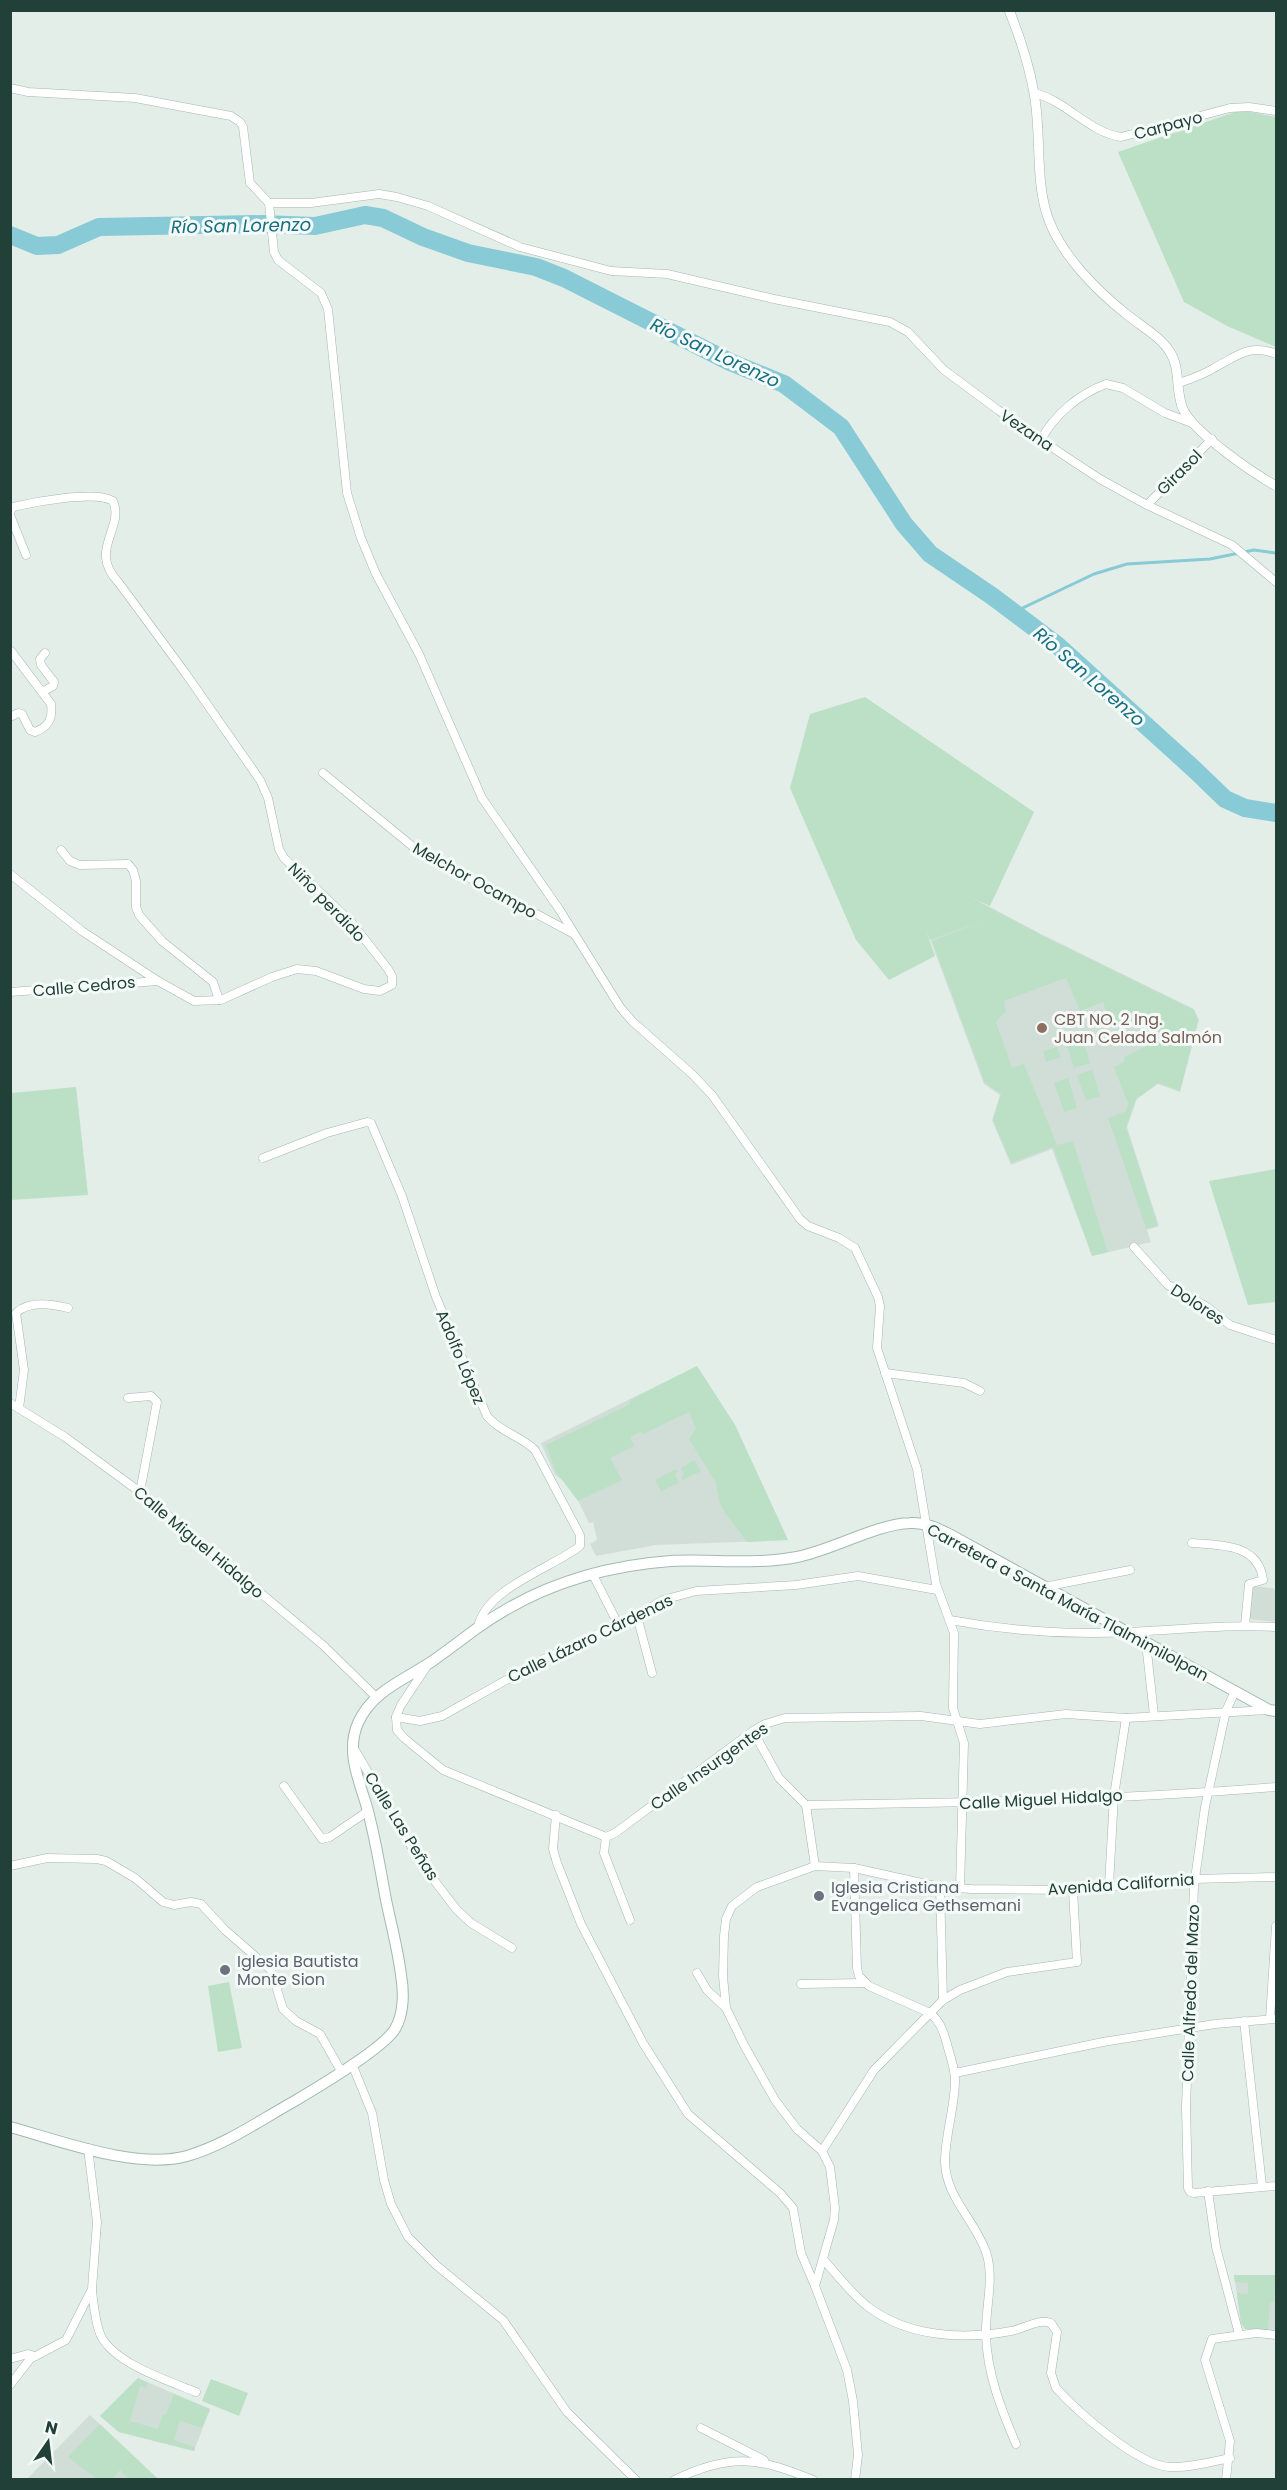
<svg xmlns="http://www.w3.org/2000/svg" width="1287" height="2490" viewBox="0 0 1287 2490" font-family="Poppins,sans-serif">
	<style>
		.built { fill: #d1ded8 }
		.green { fill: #bbe0c5 }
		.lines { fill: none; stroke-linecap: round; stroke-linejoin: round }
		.stream { stroke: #88cad6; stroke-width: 3 }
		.river { stroke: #88cad6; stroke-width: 18 }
		.minor-casing { stroke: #a5b7b0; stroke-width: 9 }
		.tertiary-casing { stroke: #a5b7b0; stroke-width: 10 }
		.secondary-casing { stroke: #a1bab1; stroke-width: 12 }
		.minor { stroke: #fff; stroke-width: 8 }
		.tertiary { stroke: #fff; stroke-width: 9 }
		.secondary { stroke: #fff; stroke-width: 10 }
		.education-dot { fill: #8d6e63; stroke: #f4faf7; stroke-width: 2 }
		.worship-dot { fill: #6b7280; stroke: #f4faf7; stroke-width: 2 }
		.labels { text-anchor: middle; stroke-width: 6; stroke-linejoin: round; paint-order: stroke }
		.street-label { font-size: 16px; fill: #214138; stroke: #f4faf7 }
		.education-label { font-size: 16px; fill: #785e54; stroke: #f4faf7; text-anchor: start }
		.worship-label { font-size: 16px; fill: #5b616d; stroke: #f4faf7; text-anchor: start }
		.water-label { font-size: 18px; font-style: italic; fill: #176f81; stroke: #f4faf7 }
	</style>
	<rect width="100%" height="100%" fill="#e3eee9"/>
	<g class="built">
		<path d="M 958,890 L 1041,934 L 1194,1009 L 1199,1020 L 1180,1092 L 1158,1084 L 1137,1099 L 1127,1127 L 1159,1226 L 1147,1230 L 1151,1242 L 1092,1256 L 1052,1149 L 1011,1165 L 992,1120 L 1000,1095 L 984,1084 L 917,904 L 919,897 Z"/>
		<path d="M 697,1366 L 735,1425 L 788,1540 L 656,1545 L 596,1556 L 590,1544 L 597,1540 L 593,1522 L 589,1523 L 567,1478 L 562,1480 L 555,1475 L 541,1443 Z"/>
		<path d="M 1252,1586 L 1273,1588 L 1276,1591 L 1276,1622 L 1248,1619 Z"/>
		<path d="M 1234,2275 L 1276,2275 L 1276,2331 L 1245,2329 L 1241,2323 Z"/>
		<path d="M 138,2378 L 210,2409 L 194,2451 L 119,2432 L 100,2416 Z"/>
		<path d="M 90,2415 L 158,2479 L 26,2480 Z"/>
	</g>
	<g class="green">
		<path d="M 1241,110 L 1276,117 L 1276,347 L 1227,326 L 1184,302 L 1118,152 Z"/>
		<path d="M 865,697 L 1034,812 L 990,906 L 967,896 L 1049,939 L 1194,1010 L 1198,1020 L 1180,1091 L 1158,1083 L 1136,1099 L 1126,1127 L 1158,1226 L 1146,1228 L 1108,1118 L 1126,1111 L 1128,1104 L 1114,1067 L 1124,1062 L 1124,1057 L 1150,1044 L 1141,1022 L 1133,1025 L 1131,1021 L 1119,1026 L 1113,1012 L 1107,1014 L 1103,1002 L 1080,1011 L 1066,978 L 1004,1001 L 1006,1011 L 996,1022 L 1012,1068 L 1024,1064 L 1057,1145 L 1073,1141 L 1108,1252 L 1092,1256 L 1053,1147 L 1011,1163 L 993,1120 L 1001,1094 L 985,1083 L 932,941 L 988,919 L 930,940 L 926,930 L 935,956 L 889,980 L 856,940 L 790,788 L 810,714 Z"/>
		<path d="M 1082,1038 L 1090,1063 L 1074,1068 L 1066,1043 Z"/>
		<path d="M 1057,1047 L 1061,1057 L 1046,1062 L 1043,1051 Z"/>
		<path d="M 1092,1070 L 1100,1096 L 1086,1101 L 1077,1075 Z"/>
		<path d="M 1068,1078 L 1077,1108 L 1064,1112 L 1054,1083 Z"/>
		<path d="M 76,1087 L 88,1195 L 11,1200 L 11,1093 Z"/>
		<path d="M 1276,1169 L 1276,1302 L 1248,1305 L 1209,1181 Z"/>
		<path d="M 697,1366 L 735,1425 L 788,1540 L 747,1542 L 725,1513 L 719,1501 L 716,1483 L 689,1439 L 696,1429 L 689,1412 L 643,1434 L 641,1432 L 630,1437 L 634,1446 L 610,1458 L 622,1480 L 578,1501 L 556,1472 L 546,1445 L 630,1404 L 630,1400 Z"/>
		<path d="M 694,1460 L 701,1471 L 683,1480 L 681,1478 L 684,1474 L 681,1468 Z"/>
		<path d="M 676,1469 L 678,1472 L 675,1474 L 679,1483 L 661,1491 L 655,1480 Z"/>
		<path d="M 229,1982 L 242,2048 L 218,2052 L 208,1986 Z"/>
		<path d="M 1234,2275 L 1276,2275 L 1274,2302 L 1270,2303 L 1268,2330 L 1245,2329 L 1241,2323 L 1237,2293 L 1248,2294 L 1248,2283 L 1235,2282 Z"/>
		<path d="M 138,2378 L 148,2383 L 146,2388 L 140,2386 L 130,2421 L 158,2429 L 163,2414 L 166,2415 L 174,2394 L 210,2409 L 202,2428 L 180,2421 L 174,2440 L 195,2447 L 194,2451 L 119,2432 L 100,2416 Z"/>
		<path d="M 211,2379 L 248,2393 L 239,2416 L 202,2401 Z"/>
		<path d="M 100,2424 L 105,2429 L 158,2479 L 129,2479 L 120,2470 L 113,2479 L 97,2479 L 68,2457 Z"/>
	</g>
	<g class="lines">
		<path class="stream" d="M 1014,612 L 1094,574 L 1127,564 L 1210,559 L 1254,550 L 1276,553"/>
		<path class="river" d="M 10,235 L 37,246 L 58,245 L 99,227 L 262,224 L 315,226 L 365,215 L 383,218 L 423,237 L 468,253 L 536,267 L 564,278 L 730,362 L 784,384 L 841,427 L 904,524 L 930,554 L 992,596 L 1057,645 L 1195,770 L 1225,799 L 1245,808 L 1276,813"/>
		<g class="minor-casing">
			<g id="minor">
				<path d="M 10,88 L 28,92 L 135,98 L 231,116 L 240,122 L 243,127 L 250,183 L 269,203"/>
				<path d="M 1034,93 C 1067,101 1088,132 1121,137 L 1230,108 L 1249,107 L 1276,111"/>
				<path d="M 1179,383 C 1191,379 1203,375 1214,368 C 1236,356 1251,343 1276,354"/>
				<path d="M 1041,440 C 1054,415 1079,394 1106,384 L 1123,388 L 1165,413 L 1192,423"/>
				<path d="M 1147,505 L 1212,439"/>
				<path d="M 10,512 L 13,507 C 34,502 96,490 113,501 C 125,529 87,550 119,583 L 186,674 L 260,780 L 268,798 L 279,849 L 284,858 L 352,923 L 388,969 L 392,976 L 392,985 L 380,991 L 364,989 L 316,971 L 297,969 L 272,977 L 221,1000 L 194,1001 L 158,981 L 82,931 L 10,874"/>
				<path d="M 10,515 L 26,555"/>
				<path d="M 42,692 L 53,686 L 54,682 L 41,665 L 40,659 L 45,653"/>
				<path d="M 10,717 L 18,713 L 22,714 L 30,730 L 35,732 C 49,727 53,718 51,704 L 11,651"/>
				<path d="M 323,773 L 417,850 L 574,934"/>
				<path d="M 61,850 L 70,861 L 80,865 L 128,864 L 133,870 L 136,881 L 136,907 L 139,915 L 162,941 L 213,982 L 219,1000"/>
				<path d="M 10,992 L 158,981"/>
				<path d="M 263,1158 L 327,1133 L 367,1122 L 371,1123 L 402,1196 L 436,1297 L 487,1416 C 500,1432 521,1436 535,1450 L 580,1535 L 580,1546 C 552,1568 486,1588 478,1627"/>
				<path d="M 1134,1247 L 1168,1285 L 1207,1307 L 1230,1325 L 1276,1340"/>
				<path d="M 885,1373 L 964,1383 L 980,1391"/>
				<path d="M 128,1398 L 151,1396 L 157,1402 L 140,1492"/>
				<path d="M 10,1403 L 65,1437 L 140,1492 L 324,1646 L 376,1697"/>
				<path d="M 19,1408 L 24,1370 L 16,1313 C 29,1300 52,1304 68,1308"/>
				<path d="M 1192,1543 C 1221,1545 1259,1544 1263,1580 L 1249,1584 L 1245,1625"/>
				<path d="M 592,1573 L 618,1624"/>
				<path d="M 1044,1587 L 1130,1570"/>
				<path d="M 637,1616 L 652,1673"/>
				<path d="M 950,1620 C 1009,1631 1069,1635 1129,1632 C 1179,1630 1227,1624 1276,1627"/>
				<path d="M 1146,1643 L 1154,1715"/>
				<path d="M 427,1666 L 401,1705 L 396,1717 L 397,1730 L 404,1738 L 443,1770 L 606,1837 L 615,1833 L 753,1731 L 765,1724 L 785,1718 L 921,1716 L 980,1724 L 1066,1714 L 1126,1718 L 1268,1710"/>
				<path d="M 1235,1691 L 1226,1711 L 1205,1807 L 1194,1886 L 1186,2107 L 1188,2188 L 1190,2192 L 1194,2193 L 1276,2186"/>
				<path d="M 396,1717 L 420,1721 L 442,1716 L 542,1660 L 637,1616 L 663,1600 L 696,1591 L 796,1585 L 858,1576 L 937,1590"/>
				<path d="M 753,1731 L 779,1778 L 806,1805 L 815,1866"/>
				<path d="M 355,1750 L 421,1863 L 456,1909 L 471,1923 L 512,1948"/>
				<path d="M 284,1786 L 322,1839 L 330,1837 L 368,1811"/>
				<path d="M 806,1805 C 963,1803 1120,1800 1276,1787"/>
				<path d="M 556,1815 L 553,1849 L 557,1863 L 581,1924 L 643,2043 L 688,2114 L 780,2193 L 793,2208 L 801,2253 L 815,2286"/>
				<path d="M 606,1837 L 604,1853 L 630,1920"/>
				<path d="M 10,1866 L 47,1858 L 97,1859 L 106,1861 L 135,1878 L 163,1902 L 174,1905 L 191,1902 L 201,1904 L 225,1930 L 271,1970 L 283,2009 L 296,2021 L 320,2034 L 341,2071"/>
				<path d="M 854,1868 L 857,1968 L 859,1976 L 869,1986 L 930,2013 C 941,2022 943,2031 947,2044 C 950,2056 955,2068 955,2080 C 955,2107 945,2135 945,2162 C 946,2198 975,2220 986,2252 C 995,2278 985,2308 986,2335 C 987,2373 1001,2409 1016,2444"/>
				<path d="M 1109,1885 L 1114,1796 L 1126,1718"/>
				<path d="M 940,1887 L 943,2000"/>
				<path d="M 960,1888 L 964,1743 L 953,1708 L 954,1633 L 936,1584 L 917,1469 L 877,1348 L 880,1306 L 878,1297 L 855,1248 L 839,1238 L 808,1226 L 800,1219 L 712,1095 L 692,1074 L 632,1021 L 620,1007 L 559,909 L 482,798 L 419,654 L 376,574 L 361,538 L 347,493 L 328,309 L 321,293 L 278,260 L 274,252 L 269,203 L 311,203 L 379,194 L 397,197 L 428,206 L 520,247 L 611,271 L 667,274 L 774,299 L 890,322 L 908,332 L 944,370 L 998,410 L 1062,454 L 1100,479 L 1147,505 L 1232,545 L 1276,582"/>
				<path d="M 697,1973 L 707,1990 L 726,2008"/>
				<path d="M 801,1984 L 864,1983"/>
				<path d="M 1270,2019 L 1276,1926"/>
				<path d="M 1244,2021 L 1262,2186"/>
				<path d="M 352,2064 L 372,2113 L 384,2180 L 391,2204 L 408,2237 L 436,2265 L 503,2320 L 567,2412 L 636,2480"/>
				<path d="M 955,2073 L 1103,2042 L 1215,2024 L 1276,2019"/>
				<path d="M 822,2151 L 874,2070 L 943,2000 L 960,1990 L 1007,1972 L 1077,1962 L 1073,1890"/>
				<path d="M 1208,2191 L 1216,2247 L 1239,2334"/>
				<path d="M 823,2259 C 837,2275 850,2292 867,2306 C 907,2337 962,2340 1011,2331 C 1023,2329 1040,2318 1051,2323 L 1057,2332 L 1051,2373 L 1056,2388 C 1077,2411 1138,2466 1170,2467 C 1189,2468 1211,2462 1230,2458"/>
				<path d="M 92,2291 C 94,2305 95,2323 101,2336 C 115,2364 169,2381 196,2392"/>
				<path d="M 10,2359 L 28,2354 L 35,2356"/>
				<path d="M 10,2385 L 30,2359 L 66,2340 L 92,2289 L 97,2222 L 88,2148"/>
				<path d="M 701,2428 L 764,2460"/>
				<path d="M 674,2480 C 730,2453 758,2457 813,2480"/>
				<path d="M 855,2480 L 858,2455 L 853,2401 L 847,2370 L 815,2286 L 834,2220 L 835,2208 L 830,2167 L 822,2151 L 797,2129 L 775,2100 L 744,2045 L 726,2008 L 723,1976 L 724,1936 L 726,1919 L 732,1906 L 757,1887 L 815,1866 L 854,1868 L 940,1887 L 972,1889 L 1073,1890 L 1194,1879 L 1276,1877"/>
				<path d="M 1226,2480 L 1230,2441 L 1205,2360 L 1212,2339 L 1256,2333 L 1276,2335"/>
			</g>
		</g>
		<g class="tertiary-casing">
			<path id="tertiary" d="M 1009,10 C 1020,37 1029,65 1034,93 C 1042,134 1034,185 1050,223 C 1064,257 1096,290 1125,313 C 1139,325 1160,336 1170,352 C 1181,369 1175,391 1183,409 C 1193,432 1253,473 1276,486"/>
		</g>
		<g class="secondary-casing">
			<path id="secondary" d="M 10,2127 C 62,2141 136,2170 187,2156 C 225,2145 259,2121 293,2102 C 315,2089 383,2049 395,2029 C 404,2014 404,1992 401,1975 C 398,1950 391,1924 386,1900 C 380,1868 375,1835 366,1804 C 358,1778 346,1750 358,1723 C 372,1691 404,1680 431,1662 C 447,1651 461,1640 476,1629 C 534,1587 600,1566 671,1561 C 713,1559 756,1565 797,1557 C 832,1550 877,1524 910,1523 C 925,1522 937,1528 949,1534 L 1269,1710 L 1276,1711"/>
		</g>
		<use href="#minor" class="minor"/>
		<use href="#tertiary" class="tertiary"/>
		<use href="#secondary" class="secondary"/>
	</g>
	<circle class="education-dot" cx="1042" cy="1028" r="6"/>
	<g class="worship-dot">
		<circle cx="819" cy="1896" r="6"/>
		<circle cx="225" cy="1970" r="6"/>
	</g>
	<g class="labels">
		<g class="street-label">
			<text transform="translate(1168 125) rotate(-15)" y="6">Carpayo</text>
			<text transform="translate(1027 430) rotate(34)" y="6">Vezana</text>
			<text transform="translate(1179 472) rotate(-45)" y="6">Girasol</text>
			<text transform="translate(475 880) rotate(29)" y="6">Melchor Ocampo</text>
			<text transform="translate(327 902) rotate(46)" y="6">Niño perdido</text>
			<text transform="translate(84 986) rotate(-5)" y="6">Calle Cedros</text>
			<text transform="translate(1198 1304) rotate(33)" y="6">Dolores</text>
			<text transform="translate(461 1357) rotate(67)" y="6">Adolfo López</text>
			<text transform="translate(199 1542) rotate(40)" y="6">Calle Miguel Hidalgo</text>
			<text transform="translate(1068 1602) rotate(28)" y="6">Carretera a Santa María Tlalmimilolpan</text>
			<text transform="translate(590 1638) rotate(-26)" y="6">Calle Lázaro Cárdenas</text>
			<text transform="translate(709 1766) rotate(-35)" y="6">Calle Insurgentes</text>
			<text transform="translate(1041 1799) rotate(-3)" y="6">Calle Miguel Hidalgo</text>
			<text transform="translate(402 1826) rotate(58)" y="6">Calle Las Peñas</text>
			<text transform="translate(1121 1884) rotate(-4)" y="6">Avenida California</text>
			<text transform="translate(1190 1993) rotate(-88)" y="6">Calle Alfredo del Mazo</text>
		</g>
		<g class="education-label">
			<text x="1054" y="1025">CBT NO. 2 Ing.<tspan x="1054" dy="18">Juan Celada Salmón</tspan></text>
		</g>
		<g class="worship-label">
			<text x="831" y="1893">Iglesia Cristiana<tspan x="831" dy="18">Evangelica Gethsemani</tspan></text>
			<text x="237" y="1967">Iglesia Bautista<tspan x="237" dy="18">Monte Sion</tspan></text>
		</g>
		<g class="water-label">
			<text transform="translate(241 226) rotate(-1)" y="6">Río San Lorenzo</text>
			<text transform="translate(715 353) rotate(25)" y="6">Río San Lorenzo</text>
			<text transform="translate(1089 677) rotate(41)" y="6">Río San Lorenzo</text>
		</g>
	</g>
	<rect width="1287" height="2490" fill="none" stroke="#214138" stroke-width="24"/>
	<g transform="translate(48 2442) rotate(14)" stroke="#f4faf7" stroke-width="4.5" paint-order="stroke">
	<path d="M0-4.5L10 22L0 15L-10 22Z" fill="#214138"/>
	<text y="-9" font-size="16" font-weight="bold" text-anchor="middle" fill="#214138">N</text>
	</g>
</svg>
